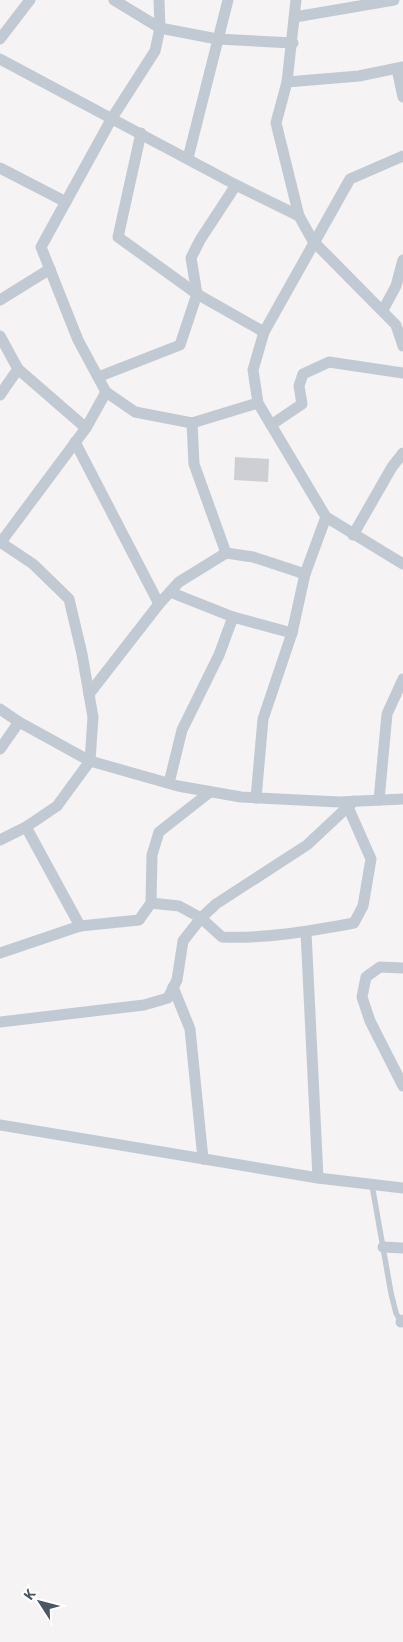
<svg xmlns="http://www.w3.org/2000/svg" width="403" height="1642" viewBox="0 0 403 1642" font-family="Roboto,sans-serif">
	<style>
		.building { fill: #cdcfd5 }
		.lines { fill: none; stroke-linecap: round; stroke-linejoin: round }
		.service { stroke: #c1cad2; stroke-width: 5.5 }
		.minor { stroke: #c1cad2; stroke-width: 11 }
	</style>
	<rect width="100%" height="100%" fill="#f5f3f3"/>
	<path class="building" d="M 235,457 L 269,459 L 268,482 L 234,480 Z"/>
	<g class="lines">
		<path class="service" d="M 372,1185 L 391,1293 L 396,1313 L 401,1322"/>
		<g class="minor">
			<path d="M 114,0 L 160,28 L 217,39 L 293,43"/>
			<path d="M 159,0 L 160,28 L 155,51 L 112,118 L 41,247 L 78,340 L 106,392 L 135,412 L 192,423 L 258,403"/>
			<path d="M 296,0 L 287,82 L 276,123 L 299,216"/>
			<path d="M 295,17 L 394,0"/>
			<path d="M 0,39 L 30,0"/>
			<path d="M 0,59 L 236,185 L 299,216 L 313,241 L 396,325 L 403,346"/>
			<path d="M 397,69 L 403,97"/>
			<path d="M 287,82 L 359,76 L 403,67"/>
			<path d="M 141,133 L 118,237 L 197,294 L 264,332"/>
			<path d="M 403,156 L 350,179 L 264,332 L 253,370 L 258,403 L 326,517 L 403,564"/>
			<path d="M 188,158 L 228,0"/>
			<path d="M 0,168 L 66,202"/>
			<path d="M 0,300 L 50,269"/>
			<path d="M 383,310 L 396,286 L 403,260"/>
			<path d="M 0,336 L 18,369 L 86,428"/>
			<path d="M 98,377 L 180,345 L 197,294 L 191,258 L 200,240 L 236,185"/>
			<path d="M 0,395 L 18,369"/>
			<path d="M 192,423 L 194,464 L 226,553"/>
			<path d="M 271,425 L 302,404 L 299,386 L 303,374 L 329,362 L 403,373"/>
			<path d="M 75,442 L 159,604"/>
			<path d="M 353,535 L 392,467 L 403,453"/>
			<path d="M 0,542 L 33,564 L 69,599 L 82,654 L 93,717 L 90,761 L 57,806 L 26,827 L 0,840"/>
			<path d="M 1,542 L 86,428 L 106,392"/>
			<path d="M 170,592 L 233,617 L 292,633"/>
			<path d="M 89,694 L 159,604 L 179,582 L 226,553 L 253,557 L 305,574"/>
			<path d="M 0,709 L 19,722 L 90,761 L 178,786 L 241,797 L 339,802 L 403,799"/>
			<path d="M 0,749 L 19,722"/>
			<path d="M 169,783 L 182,730 L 219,655 L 233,617"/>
			<path d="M 256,798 L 263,719 L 292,633 L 305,574 L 326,517"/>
			<path d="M 379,800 L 387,714 L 403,679"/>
			<path d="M 26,827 L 80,926"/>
			<path d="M 151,903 L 179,906 L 201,918 L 222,937 C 266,939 310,931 354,923 L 363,906 L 371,859 L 348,807"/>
			<path d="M 306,932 L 318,1178"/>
			<path d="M 0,953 L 80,926 L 139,920 L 151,903 L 152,855 L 159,832 L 210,792"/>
			<path d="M 403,968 L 380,967 L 366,977 L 362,997 L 370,1021 L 403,1086"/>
			<path d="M 173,987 L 190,1029 L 203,1159"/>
			<path d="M 0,1022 L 144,1005 L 168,998 L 177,980 L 183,941 L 201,918 L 216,904 L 307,845 L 354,801"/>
			<path d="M 0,1125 L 318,1178 L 403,1188"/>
			<path d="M 383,1247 L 403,1248"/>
			<path d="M 401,1322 L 403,1320"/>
		</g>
	</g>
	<g transform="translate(40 1602) rotate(306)" stroke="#ffffff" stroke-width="4" paint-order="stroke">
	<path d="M0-4L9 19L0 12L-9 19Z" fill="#4a5661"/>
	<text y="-8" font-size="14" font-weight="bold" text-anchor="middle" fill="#4a5661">K</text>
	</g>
</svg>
